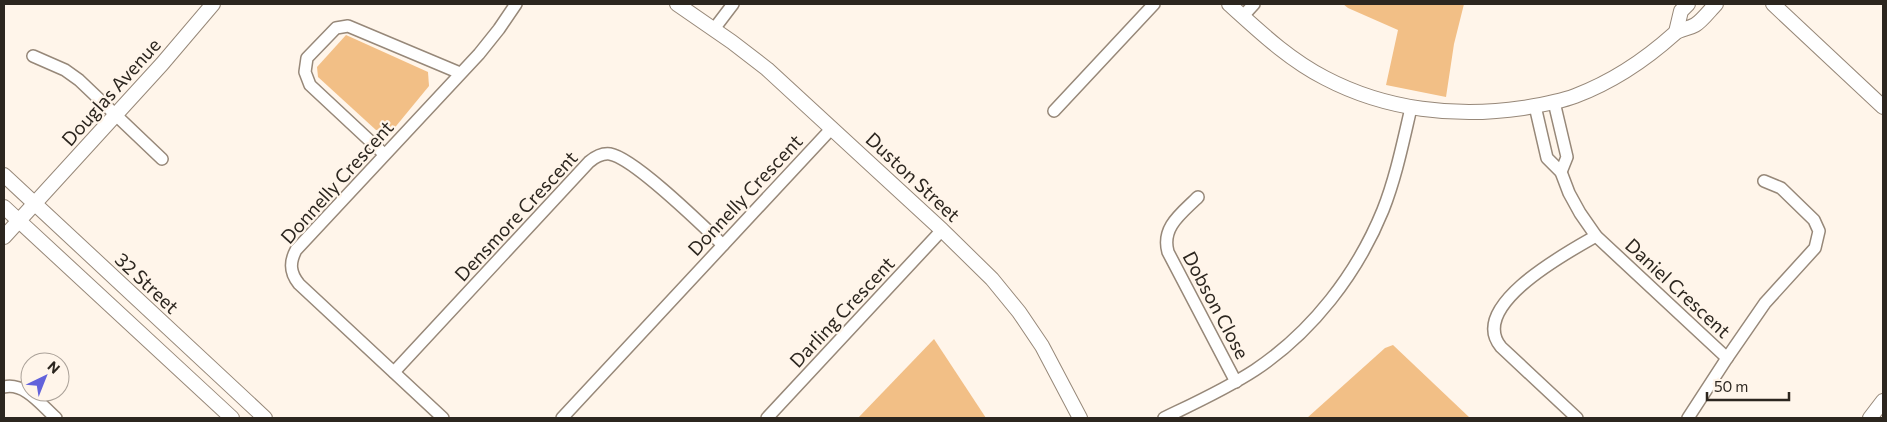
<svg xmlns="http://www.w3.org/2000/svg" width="1887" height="422" viewBox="0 0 1887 422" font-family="Commissioner,sans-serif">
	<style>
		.green { fill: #f2bf86 }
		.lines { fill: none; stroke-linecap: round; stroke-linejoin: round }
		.minor-casing { stroke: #978879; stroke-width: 14 }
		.tertiary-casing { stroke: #978879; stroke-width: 16 }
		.minor { stroke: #fff; stroke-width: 11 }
		.tertiary { stroke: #fff; stroke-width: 14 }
		.labels { text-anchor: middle; stroke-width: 4.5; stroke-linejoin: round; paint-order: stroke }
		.street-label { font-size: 19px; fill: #2c261f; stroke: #fff5ea }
	</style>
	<rect width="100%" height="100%" fill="#fff5ea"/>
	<g class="green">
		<path d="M 1343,4 L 1464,4 L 1454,44 L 1446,97 L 1386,85 L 1398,30 L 1348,8 Z"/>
		<path d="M 346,35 L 428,72 L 429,86 L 392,131 L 376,130 L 318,77 L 317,67 Z"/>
		<path d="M 934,339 L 986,418 L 858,418 Z"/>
		<path d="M 1393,345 L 1470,418 L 1307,418 L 1385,348 Z"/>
	</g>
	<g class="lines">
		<g class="minor-casing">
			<g id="minor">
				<path d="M 1243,16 L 1254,4"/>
				<path d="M 714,29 L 733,4"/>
				<path d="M 33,56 L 65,70 L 79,80 L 162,159"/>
				<path d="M 1554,102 L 1567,157 L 1561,172"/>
				<path d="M 1535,106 L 1547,158 L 1561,172 L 1569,193 L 1580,213 L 1596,236 L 1727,358"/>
				<path d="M 1054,111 L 1154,4"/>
				<path d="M 384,154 L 310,85 L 305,72 L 307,58 L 336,28 L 348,26 L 460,73"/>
				<path d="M 1198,197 C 1182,213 1161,227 1168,252 L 1236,382"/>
				<path d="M 394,372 L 589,162 C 595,157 602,153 610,154 C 634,158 703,226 723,245"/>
				<path d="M 4,387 C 25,382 42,406 56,418"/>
				<path d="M 443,418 L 299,284 C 290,273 289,263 296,250 L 479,54 L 499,29 L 516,4"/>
				<path d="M 562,418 L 832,128"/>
				<path d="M 767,418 L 942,230"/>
				<path d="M 1164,418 C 1195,403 1226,389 1255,370 C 1312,332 1357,274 1383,210 C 1396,177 1403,142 1411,108"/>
				<path d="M 1577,418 L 1501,347 C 1467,306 1568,252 1596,236"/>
				<path d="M 1688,418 L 1727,358 L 1765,303 L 1815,248 L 1819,231 L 1814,220 L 1781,188 L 1764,181"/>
			</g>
		</g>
		<g class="tertiary-casing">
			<g id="tertiary">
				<path d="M 677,4 L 732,42 L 767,69 L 942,230 L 992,279 L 1019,312 L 1042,346 L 1080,418"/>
				<path d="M 1229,4 C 1259,31 1288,59 1325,78 C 1386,110 1456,118 1523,108 C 1541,105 1559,102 1575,96 C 1612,82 1645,60 1674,34 C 1679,29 1688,29 1695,25 C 1702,21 1710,10 1716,4"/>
				<path d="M 1773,4 L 1883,107"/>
				<path d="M 1676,32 L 1681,11 L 1688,4"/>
				<path d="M 4,175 L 265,418"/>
				<path d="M 4,207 L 232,418"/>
				<path d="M 4,237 L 162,64 L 213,4"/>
				<path d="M 1870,418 L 1883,401"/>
			</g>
		</g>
		<use href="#minor" class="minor"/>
		<use href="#tertiary" class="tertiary"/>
	</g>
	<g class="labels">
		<g class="street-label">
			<text transform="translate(111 92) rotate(-48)" y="7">Douglas Avenue</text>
			<text transform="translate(913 177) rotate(43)" y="7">Duston Street</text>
			<text transform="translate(337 182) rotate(-48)" y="7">Donnelly Crescent</text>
			<text transform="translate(745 195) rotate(-47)" y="7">Donnelly Crescent</text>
			<text transform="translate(516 216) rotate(-47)" y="7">Densmore Crescent</text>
			<text transform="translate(147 283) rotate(43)" y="7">32 Street</text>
			<text transform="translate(1678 288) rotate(43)" y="7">Daniel Crescent</text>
			<text transform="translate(1216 305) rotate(62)" y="7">Dobson Close</text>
			<text transform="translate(842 312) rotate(-47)" y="7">Darling Crescent</text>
		</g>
	</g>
	<rect width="1887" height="422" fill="none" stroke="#2c261f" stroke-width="10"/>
	<g transform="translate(45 377) rotate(43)"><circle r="24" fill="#fff5ea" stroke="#aba299"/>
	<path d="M0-4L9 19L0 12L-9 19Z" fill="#6262db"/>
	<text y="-8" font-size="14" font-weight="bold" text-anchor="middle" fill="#2c261f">N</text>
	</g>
	<path d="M1707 392v8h82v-8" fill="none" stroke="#2c261f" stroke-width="2.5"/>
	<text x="1714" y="392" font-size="15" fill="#2c261f" stroke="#fff5ea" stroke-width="4" paint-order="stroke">50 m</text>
</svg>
